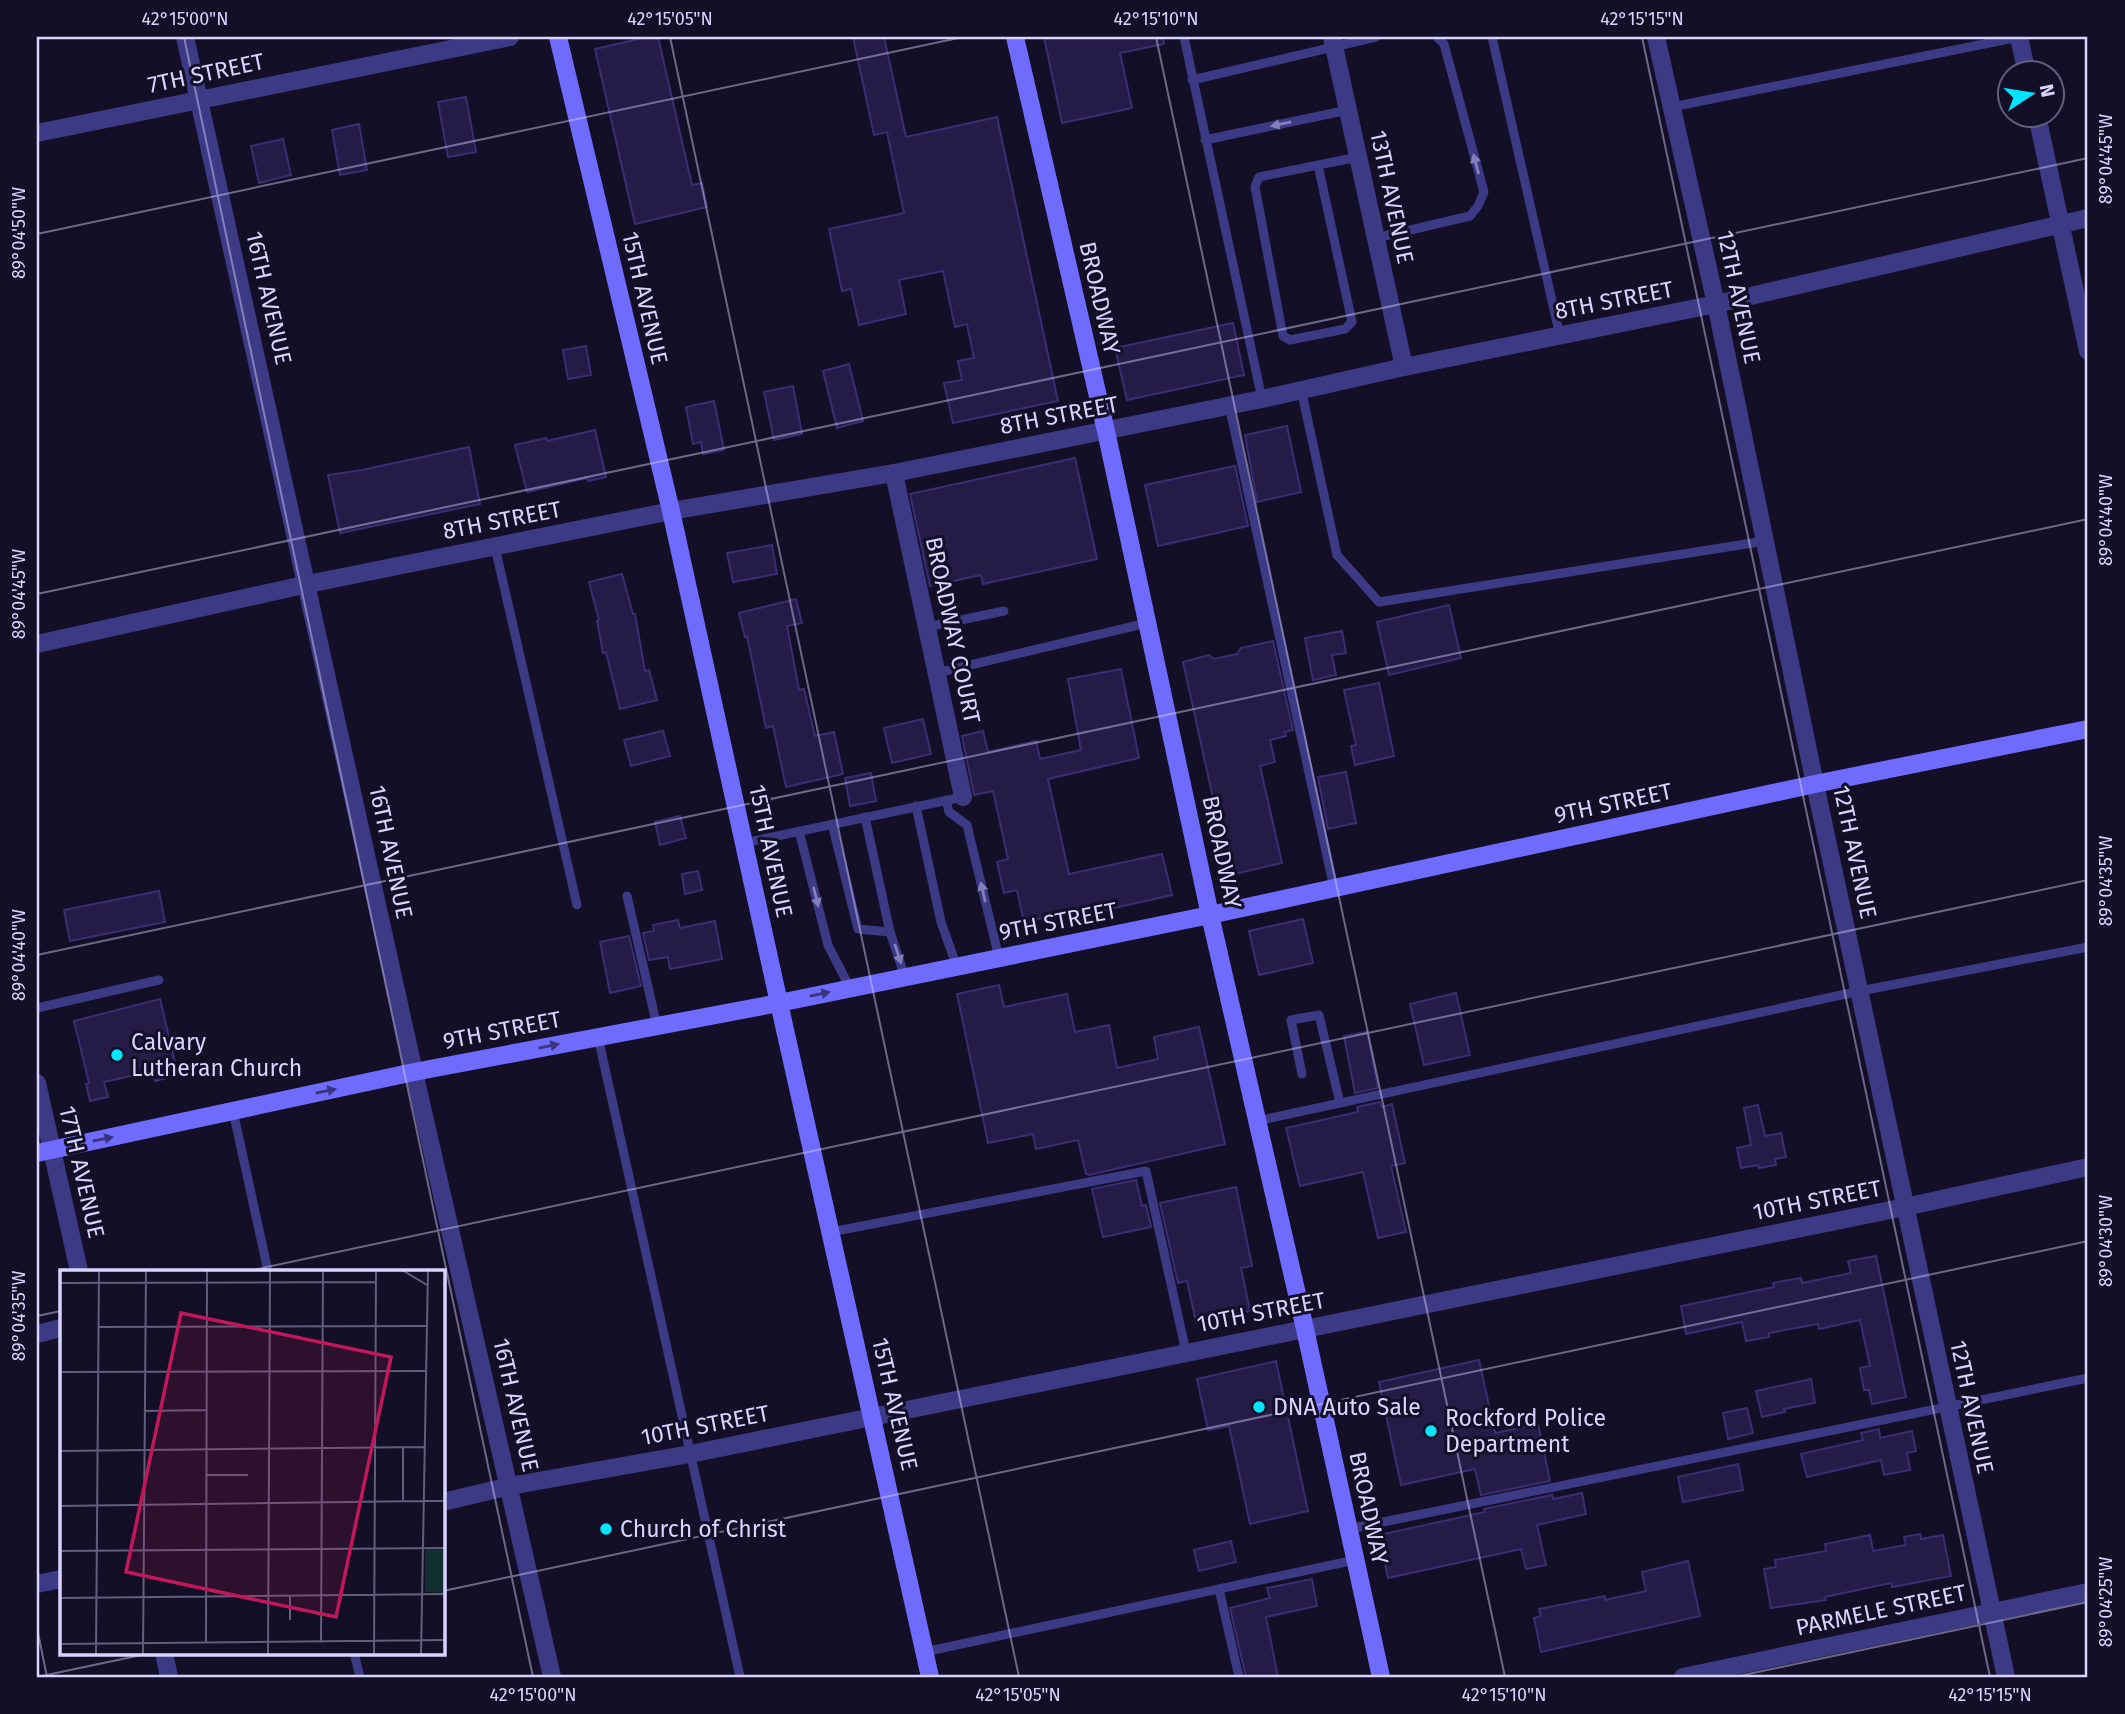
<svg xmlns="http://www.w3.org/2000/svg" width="2125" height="1714" viewBox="0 0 2125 1714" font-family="'Fira Sans',sans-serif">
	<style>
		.building { fill: #241b47; stroke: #3b2d73; stroke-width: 2 }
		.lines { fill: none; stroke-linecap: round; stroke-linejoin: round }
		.lane { stroke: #3d3a85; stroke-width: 9 }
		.street { stroke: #3d3a85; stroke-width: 18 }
		.secondary { stroke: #6f6bff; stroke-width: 18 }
		.oneway { fill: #837fbc }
		.oneway2 { fill: #38347d }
		.ticks { fill: none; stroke: #d9d4ff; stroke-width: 2; stroke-opacity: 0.45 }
		.poi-dot { fill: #00e5ff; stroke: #130f26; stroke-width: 2.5 }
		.labels { text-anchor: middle; stroke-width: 6; stroke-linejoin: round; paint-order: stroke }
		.street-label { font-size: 23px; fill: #d9d4ff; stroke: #130f26 }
		.poi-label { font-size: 23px; fill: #d9d4ff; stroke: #130f26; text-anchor: start }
		.inset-road { fill: none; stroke: #625e7d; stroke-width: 2 }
		.view { fill: #c2185b; fill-opacity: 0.15; stroke: #c2185b; stroke-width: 3.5 }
		.inset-edge { fill: none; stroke: #d9d4ff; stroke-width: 3.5 }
		.neatline { fill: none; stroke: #d9d4ff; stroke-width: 2.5 }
		.ticks-label { font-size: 18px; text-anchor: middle; fill: #d9d4ff }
	</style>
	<rect width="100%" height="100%" fill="#130f26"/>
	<g class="building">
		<path d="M 647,37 L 658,37 L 692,185 L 702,183 L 707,207 L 635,224 L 595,49 Z"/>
		<path d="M 853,37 L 884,37 L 906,137 L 997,117 L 1058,401 L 953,423 L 944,383 L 962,380 L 958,361 L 974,358 L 967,324 L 955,327 L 943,271 L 899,280 L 906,314 L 859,325 L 851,289 L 842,291 L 829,229 L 904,213 L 887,132 L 874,135 Z"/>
		<path d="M 1044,37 L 1163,37 L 1164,44 L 1120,53 L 1132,108 L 1062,123 Z"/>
		<path d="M 466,97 L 476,152 L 448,157 L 438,102 Z"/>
		<path d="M 359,124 L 367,170 L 340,175 L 332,130 Z"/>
		<path d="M 283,139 L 291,175 L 259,183 L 251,146 Z"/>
		<path d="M 1233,323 L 1244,375 L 1127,400 L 1115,348 Z"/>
		<path d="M 586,346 L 591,375 L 568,379 L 563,350 Z"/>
		<path d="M 849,364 L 863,421 L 837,428 L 823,371 Z"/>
		<path d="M 793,386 L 802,434 L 774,440 L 764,392 Z"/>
		<path d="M 714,401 L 724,450 L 703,454 L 701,442 L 693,444 L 686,407 Z"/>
		<path d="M 1287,426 L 1301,492 L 1257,502 L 1245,435 Z"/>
		<path d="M 595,430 L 606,477 L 588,481 L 587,478 L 527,492 L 515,445 L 546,438 L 547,441 Z"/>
		<path d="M 469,447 L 480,504 L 340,533 L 328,475 L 362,470 Z"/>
		<path d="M 1075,458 L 1097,559 L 983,584 L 981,575 L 930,586 L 910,494 Z"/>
		<path d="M 1235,466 L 1248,526 L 1158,546 L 1145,485 Z"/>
		<path d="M 772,545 L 777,574 L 733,582 L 727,553 Z"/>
		<path d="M 622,574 L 633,614 L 635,614 L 645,671 L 649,670 L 657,700 L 620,709 L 606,652 L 603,653 L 597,621 L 599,620 L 589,582 Z"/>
		<path d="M 796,599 L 802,623 L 787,626 L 799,690 L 804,689 L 815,736 L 834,732 L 843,774 L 786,787 L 773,726 L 766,728 L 747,636 L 745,637 L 739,613 Z"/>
		<path d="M 1449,605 L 1461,658 L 1389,675 L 1377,622 Z"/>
		<path d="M 1342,631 L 1346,653 L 1332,655 L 1336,675 L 1313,680 L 1305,638 Z"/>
		<path d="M 1273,641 L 1293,730 L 1285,732 L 1286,736 L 1270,740 L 1275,762 L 1260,766 L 1282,863 L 1230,875 L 1183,662 L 1209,655 L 1214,659 L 1237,654 L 1241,648 Z"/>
		<path d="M 1121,669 L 1139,758 L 1048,779 L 1069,874 L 1162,854 L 1172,895 L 1101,911 L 1100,905 L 1024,922 L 1017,890 L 1004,893 L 997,862 L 1008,859 L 993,791 L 974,795 L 962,736 L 983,731 L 988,752 L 1036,741 L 1040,759 L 1081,750 L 1068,679 Z"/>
		<path d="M 1379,683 L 1394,756 L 1355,765 L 1351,746 L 1356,745 L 1344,690 Z"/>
		<path d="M 923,719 L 931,754 L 892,763 L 884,728 Z"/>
		<path d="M 663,731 L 670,756 L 631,766 L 624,740 Z"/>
		<path d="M 1346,772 L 1356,823 L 1328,829 L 1318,777 Z"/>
		<path d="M 871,773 L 876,801 L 850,806 L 845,778 Z"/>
		<path d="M 680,816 L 686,838 L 660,845 L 655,822 Z"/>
		<path d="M 698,871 L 702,890 L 685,894 L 682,874 Z"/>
		<path d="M 159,891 L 165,922 L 70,941 L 64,910 Z"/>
		<path d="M 1303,919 L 1313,963 L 1259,975 L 1249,931 Z"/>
		<path d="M 678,920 L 680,928 L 715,921 L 722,959 L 670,969 L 668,957 L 649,960 L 643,933 L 654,931 L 653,925 Z"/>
		<path d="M 629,936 L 641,986 L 610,993 L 600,942 Z"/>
		<path d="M 999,985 L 1004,1007 L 1067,994 L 1075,1032 L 1109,1025 L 1117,1068 L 1158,1059 L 1154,1037 L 1199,1027 L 1225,1144 L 1089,1175 L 1086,1174 L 1078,1140 L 1036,1149 L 1033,1134 L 988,1143 L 957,994 Z"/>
		<path d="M 1456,993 L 1470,1055 L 1424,1065 L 1410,1004 Z"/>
		<path d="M 160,999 L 178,1075 L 155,1081 L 153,1071 L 104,1082 L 108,1097 L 90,1101 L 86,1084 L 89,1083 L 74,1021 Z"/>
		<path d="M 1367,1032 L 1378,1088 L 1355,1093 L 1344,1036 Z"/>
		<path d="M 1380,1102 L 1382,1107 L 1392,1104 L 1405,1163 L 1391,1166 L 1406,1232 L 1378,1238 L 1363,1172 L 1300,1186 L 1286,1128 L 1358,1112 L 1357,1107 Z"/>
		<path d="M 1758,1105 L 1765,1136 L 1781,1133 L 1786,1157 L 1775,1159 L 1776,1165 L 1759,1168 L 1758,1165 L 1741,1168 L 1737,1148 L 1751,1145 L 1744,1108 Z"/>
		<path d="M 1136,1180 L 1142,1206 L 1146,1205 L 1151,1227 L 1103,1237 L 1092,1189 Z"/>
		<path d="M 1236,1187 L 1252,1266 L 1241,1268 L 1250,1311 L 1196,1322 L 1187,1281 L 1178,1283 L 1160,1203 Z"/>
		<path d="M 1876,1256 L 1906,1397 L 1872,1404 L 1869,1390 L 1864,1390 L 1860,1368 L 1870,1366 L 1860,1320 L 1819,1329 L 1818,1324 L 1769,1333 L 1769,1337 L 1746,1341 L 1742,1322 L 1686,1334 L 1681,1306 L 1774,1287 L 1773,1283 L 1801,1278 L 1802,1283 L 1851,1273 L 1848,1261 Z"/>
		<path d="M 1479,1360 L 1495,1433 L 1538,1424 L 1550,1481 L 1481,1495 L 1475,1469 L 1401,1485 L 1379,1382 Z"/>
		<path d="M 1276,1361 L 1308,1511 L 1250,1524 L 1229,1426 L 1208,1430 L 1197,1379 Z"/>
		<path d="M 1811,1379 L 1815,1403 L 1784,1409 L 1785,1412 L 1762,1417 L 1756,1391 Z"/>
		<path d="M 1747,1408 L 1753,1433 L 1728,1439 L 1723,1413 Z"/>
		<path d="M 1879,1429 L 1880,1438 L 1912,1431 L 1916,1451 L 1907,1453 L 1910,1470 L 1884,1475 L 1881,1460 L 1807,1477 L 1801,1454 L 1863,1440 L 1861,1433 Z"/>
		<path d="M 1738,1464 L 1743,1490 L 1683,1502 L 1678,1477 Z"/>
		<path d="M 1582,1493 L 1586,1514 L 1537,1525 L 1546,1565 L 1526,1569 L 1521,1549 L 1388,1578 L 1379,1535 L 1485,1512 L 1484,1509 L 1552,1495 L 1553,1499 Z"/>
		<path d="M 1920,1534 L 1921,1539 L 1943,1535 L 1951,1576 L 1892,1587 L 1891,1583 L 1825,1597 L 1826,1600 L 1771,1608 L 1764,1569 L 1776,1567 L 1775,1560 L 1826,1551 L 1825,1544 L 1870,1535 L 1873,1551 L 1906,1545 L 1904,1537 Z"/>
		<path d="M 1231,1541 L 1236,1562 L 1199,1571 L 1194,1550 Z"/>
		<path d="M 1688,1561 L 1700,1616 L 1541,1652 L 1534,1618 L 1541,1616 L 1539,1609 L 1605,1596 L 1605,1600 L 1646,1591 L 1642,1572 Z"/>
		<path d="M 1312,1579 L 1317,1606 L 1266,1617 L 1278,1677 L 1246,1677 L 1230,1608 L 1270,1598 L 1267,1588 Z"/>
	</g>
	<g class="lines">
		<g class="lane">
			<path d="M 1184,37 L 1262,399"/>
			<path d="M 1492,37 L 1560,336"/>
			<path d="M 1192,80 L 1376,37"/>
			<path d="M 1672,107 L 2019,37"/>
			<path d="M 1205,140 L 1348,110"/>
			<path d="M 1318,165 L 1352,322 L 1345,329 L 1290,340 L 1283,336 L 1255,187 L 1259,177 L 1358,157"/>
			<path d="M 1376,238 L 1470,216 L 1478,206 L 1484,192 L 1444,44 L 1437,37"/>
			<path d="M 1301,389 L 1337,555 L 1379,602 L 1765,541"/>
			<path d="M 1229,405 L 1334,888"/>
			<path d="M 495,547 L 577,905"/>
			<path d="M 927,627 L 1004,611"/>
			<path d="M 937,673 L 1147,623"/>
			<path d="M 946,800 L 949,812 L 967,825 L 999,958"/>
			<path d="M 916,806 L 941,922 L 957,967"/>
			<path d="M 865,817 L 890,932 L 905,977"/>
			<path d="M 832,824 L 858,929 L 890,932"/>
			<path d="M 799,831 L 828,945 L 850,988"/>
			<path d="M 744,843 L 963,797"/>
			<path d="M 627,896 L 657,1026"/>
			<path d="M 37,1008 L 159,980"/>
			<path d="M 598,1037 L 740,1677"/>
			<path d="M 1302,1074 L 1291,1020 L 1319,1015 L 1340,1103"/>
			<path d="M 233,1111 L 268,1271"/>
			<path d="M 1257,1121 L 1860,991 L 2088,947"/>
			<path d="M 831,1232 L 1146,1171 L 1186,1352"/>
			<path d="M 1349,1529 L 2088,1378"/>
			<path d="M 1219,1589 L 1239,1677"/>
			<path d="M 924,1652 L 1355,1560"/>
			<path d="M 354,1653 L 360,1677"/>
		</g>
		<g class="street">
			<path d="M 185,37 L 414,1072 L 552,1677"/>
			<path d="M 1332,37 L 1404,367"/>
			<path d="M 1656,37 L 1716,304 L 1815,784 L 2006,1677"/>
			<path d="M 2019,37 L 2027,74"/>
			<path d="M 2037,116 L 2088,351"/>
			<path d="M 37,133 L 510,37"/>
			<path d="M 894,473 L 963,797"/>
			<path d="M 37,644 L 308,584 L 671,511 L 894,473 L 1262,399 L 1404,367 L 1716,304 L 2088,218"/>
			<path d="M 37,1083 L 79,1271"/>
			<path d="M 37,1334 L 61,1328"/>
			<path d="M 443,1502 L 510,1486 L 690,1454 L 1905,1207 L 2088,1167"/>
			<path d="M 37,1584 L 61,1579"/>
			<path d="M 164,1653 L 169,1677"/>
			<path d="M 1683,1677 L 2088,1592"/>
		</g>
		<g class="secondary">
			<path d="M 558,37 L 671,511 L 779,1003 L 930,1677"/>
			<path d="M 1015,37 L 1106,431 L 1210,915 L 1305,1329 L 1381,1677"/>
			<path d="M 37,1153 L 414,1072 L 779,1003 L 1210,915 L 1815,784 L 2088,729"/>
		</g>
	</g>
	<defs><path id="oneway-solid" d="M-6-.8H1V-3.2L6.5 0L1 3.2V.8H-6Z" transform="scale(1.75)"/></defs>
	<g class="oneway">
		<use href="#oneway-solid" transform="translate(1281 124) rotate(168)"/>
		<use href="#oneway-solid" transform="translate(1476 164) rotate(-105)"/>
		<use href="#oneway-solid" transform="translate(983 892) rotate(-103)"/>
		<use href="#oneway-solid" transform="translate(816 897) rotate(76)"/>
		<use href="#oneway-solid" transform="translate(898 954) rotate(72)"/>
	</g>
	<g class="oneway2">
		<use href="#oneway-solid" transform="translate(820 994) rotate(-12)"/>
		<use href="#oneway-solid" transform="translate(549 1046) rotate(-11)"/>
		<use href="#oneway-solid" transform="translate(326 1091) rotate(-12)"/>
		<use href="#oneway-solid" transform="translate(103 1139) rotate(-12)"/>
	</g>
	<path class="ticks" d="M 184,37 L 533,1677M 670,37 L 1019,1677M 1156,37 L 1505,1677M 1642,37 L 1990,1677M 37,234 L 963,37M 37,594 L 2088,158M 37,955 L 2088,519M 248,1271 L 2088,880M 37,1316 L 61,1311M 443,1591 L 2088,1241M 37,1628 L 47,1677M 37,1677 L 151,1653M 1734,1677 L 2088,1602"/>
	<g class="poi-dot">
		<circle cx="117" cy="1055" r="7"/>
		<circle cx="1259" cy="1407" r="7"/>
		<circle cx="1431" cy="1431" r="7"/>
		<circle cx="606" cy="1529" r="7"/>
	</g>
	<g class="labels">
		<g class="street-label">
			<text transform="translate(206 73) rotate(-12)" y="8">7TH STREET</text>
			<text transform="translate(1392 197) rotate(78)" y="8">13TH AVENUE</text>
			<text transform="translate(1739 297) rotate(78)" y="8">12TH AVENUE</text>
			<text transform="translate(269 298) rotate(77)" y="8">16TH AVENUE</text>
			<text transform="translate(645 298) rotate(77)" y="8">15TH AVENUE</text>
			<text transform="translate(1100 298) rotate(77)" y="8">BROADWAY</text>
			<text transform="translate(1614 300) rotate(-11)" y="8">8TH STREET</text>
			<text transform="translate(1059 415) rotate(-11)" y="8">8TH STREET</text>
			<text transform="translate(502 520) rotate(-11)" y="8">8TH STREET</text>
			<text transform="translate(953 630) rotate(78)" y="8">BROADWAY COURT</text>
			<text transform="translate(1613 803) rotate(-12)" y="8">9TH STREET</text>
			<text transform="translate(771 851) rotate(78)" y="8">15TH AVENUE</text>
			<text transform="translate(391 852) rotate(78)" y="8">16TH AVENUE</text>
			<text transform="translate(1222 852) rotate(78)" y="8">BROADWAY</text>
			<text transform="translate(1855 852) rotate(78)" y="8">12TH AVENUE</text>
			<text transform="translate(1058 921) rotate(-11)" y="8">9TH STREET</text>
			<text transform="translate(502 1030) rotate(-11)" y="8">9TH STREET</text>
			<text transform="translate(82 1172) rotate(77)" y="8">17TH AVENUE</text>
			<text transform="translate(1817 1200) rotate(-11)" y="8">10TH STREET</text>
			<text transform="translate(1261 1312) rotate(-11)" y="8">10TH STREET</text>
			<text transform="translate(895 1404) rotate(77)" y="8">15TH AVENUE</text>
			<text transform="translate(516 1405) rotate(77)" y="8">16TH AVENUE</text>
			<text transform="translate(1972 1407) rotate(78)" y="8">12TH AVENUE</text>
			<text transform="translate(705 1425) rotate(-11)" y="8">10TH STREET</text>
			<text transform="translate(1369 1508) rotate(78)" y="8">BROADWAY</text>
			<text transform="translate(1881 1610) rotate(-12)" y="8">PARMELE STREET</text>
		</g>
		<g class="poi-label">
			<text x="131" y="1050">Calvary<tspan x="131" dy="26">Lutheran Church</tspan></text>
			<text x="1273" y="1415">DNA Auto Sale</text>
			<text x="1445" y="1426">Rockford Police<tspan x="1445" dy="26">Department</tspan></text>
			<text x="620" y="1537">Church of Christ</text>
		</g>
	</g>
	<g transform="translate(60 1270)">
		<rect width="385" height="385" fill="#130f26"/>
		<path d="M 385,279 L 385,323 L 365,322 L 365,280 Z" fill="#12302f"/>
		<path class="inset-road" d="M 342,0 L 367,15M 0,13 L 315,12M 38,57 L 368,56M 0,102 L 365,101M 84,141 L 147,140M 343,177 L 343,231M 0,181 L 365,177M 147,205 L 188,205M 363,231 L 385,231M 0,236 L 363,231M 0,281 L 385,278M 0,328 L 385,324M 230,350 L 230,326M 261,371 L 263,0M 146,372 L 147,0M 0,374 L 385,370M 36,385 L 39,0M 83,385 L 86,0M 208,385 L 210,0M 314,385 L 316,0M 361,385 L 368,0"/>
		<path class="view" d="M 121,43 L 331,87 L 276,347 L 66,302 Z"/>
		<rect width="385" height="385" class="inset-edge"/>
	</g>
	<rect width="2125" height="1714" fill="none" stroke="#130f26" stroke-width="77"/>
	<g transform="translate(2031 94) rotate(78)"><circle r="33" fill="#130f26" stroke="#625e7d" stroke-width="2"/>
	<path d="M0-5L12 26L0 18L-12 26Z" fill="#00e5ff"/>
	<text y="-10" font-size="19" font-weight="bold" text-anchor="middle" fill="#d9d4ff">N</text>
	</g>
	<rect x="38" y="38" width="2048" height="1638" class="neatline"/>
	<g class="ticks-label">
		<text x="185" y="25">42°15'00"N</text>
		<text x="670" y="25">42°15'05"N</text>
		<text x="1156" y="25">42°15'10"N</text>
		<text x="1642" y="25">42°15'15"N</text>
		<text transform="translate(2106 159) rotate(-90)" y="6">89°04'45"W</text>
		<text transform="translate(19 233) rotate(-90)" y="6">89°04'50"W</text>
		<text transform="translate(2106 520) rotate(-90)" y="6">89°04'40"W</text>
		<text transform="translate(19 594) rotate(-90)" y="6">89°04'45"W</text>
		<text transform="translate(2106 881) rotate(-90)" y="6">89°04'35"W</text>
		<text transform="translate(19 955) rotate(-90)" y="6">89°04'40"W</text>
		<text transform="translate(2106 1241) rotate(-90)" y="6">89°04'30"W</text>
		<text transform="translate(19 1316) rotate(-90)" y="6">89°04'35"W</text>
		<text transform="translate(2106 1602) rotate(-90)" y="6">89°04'25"W</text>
		<text x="533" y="1701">42°15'00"N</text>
		<text x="1018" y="1701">42°15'05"N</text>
		<text x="1504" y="1701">42°15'10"N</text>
		<text x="1990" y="1701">42°15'15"N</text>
	</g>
</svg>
